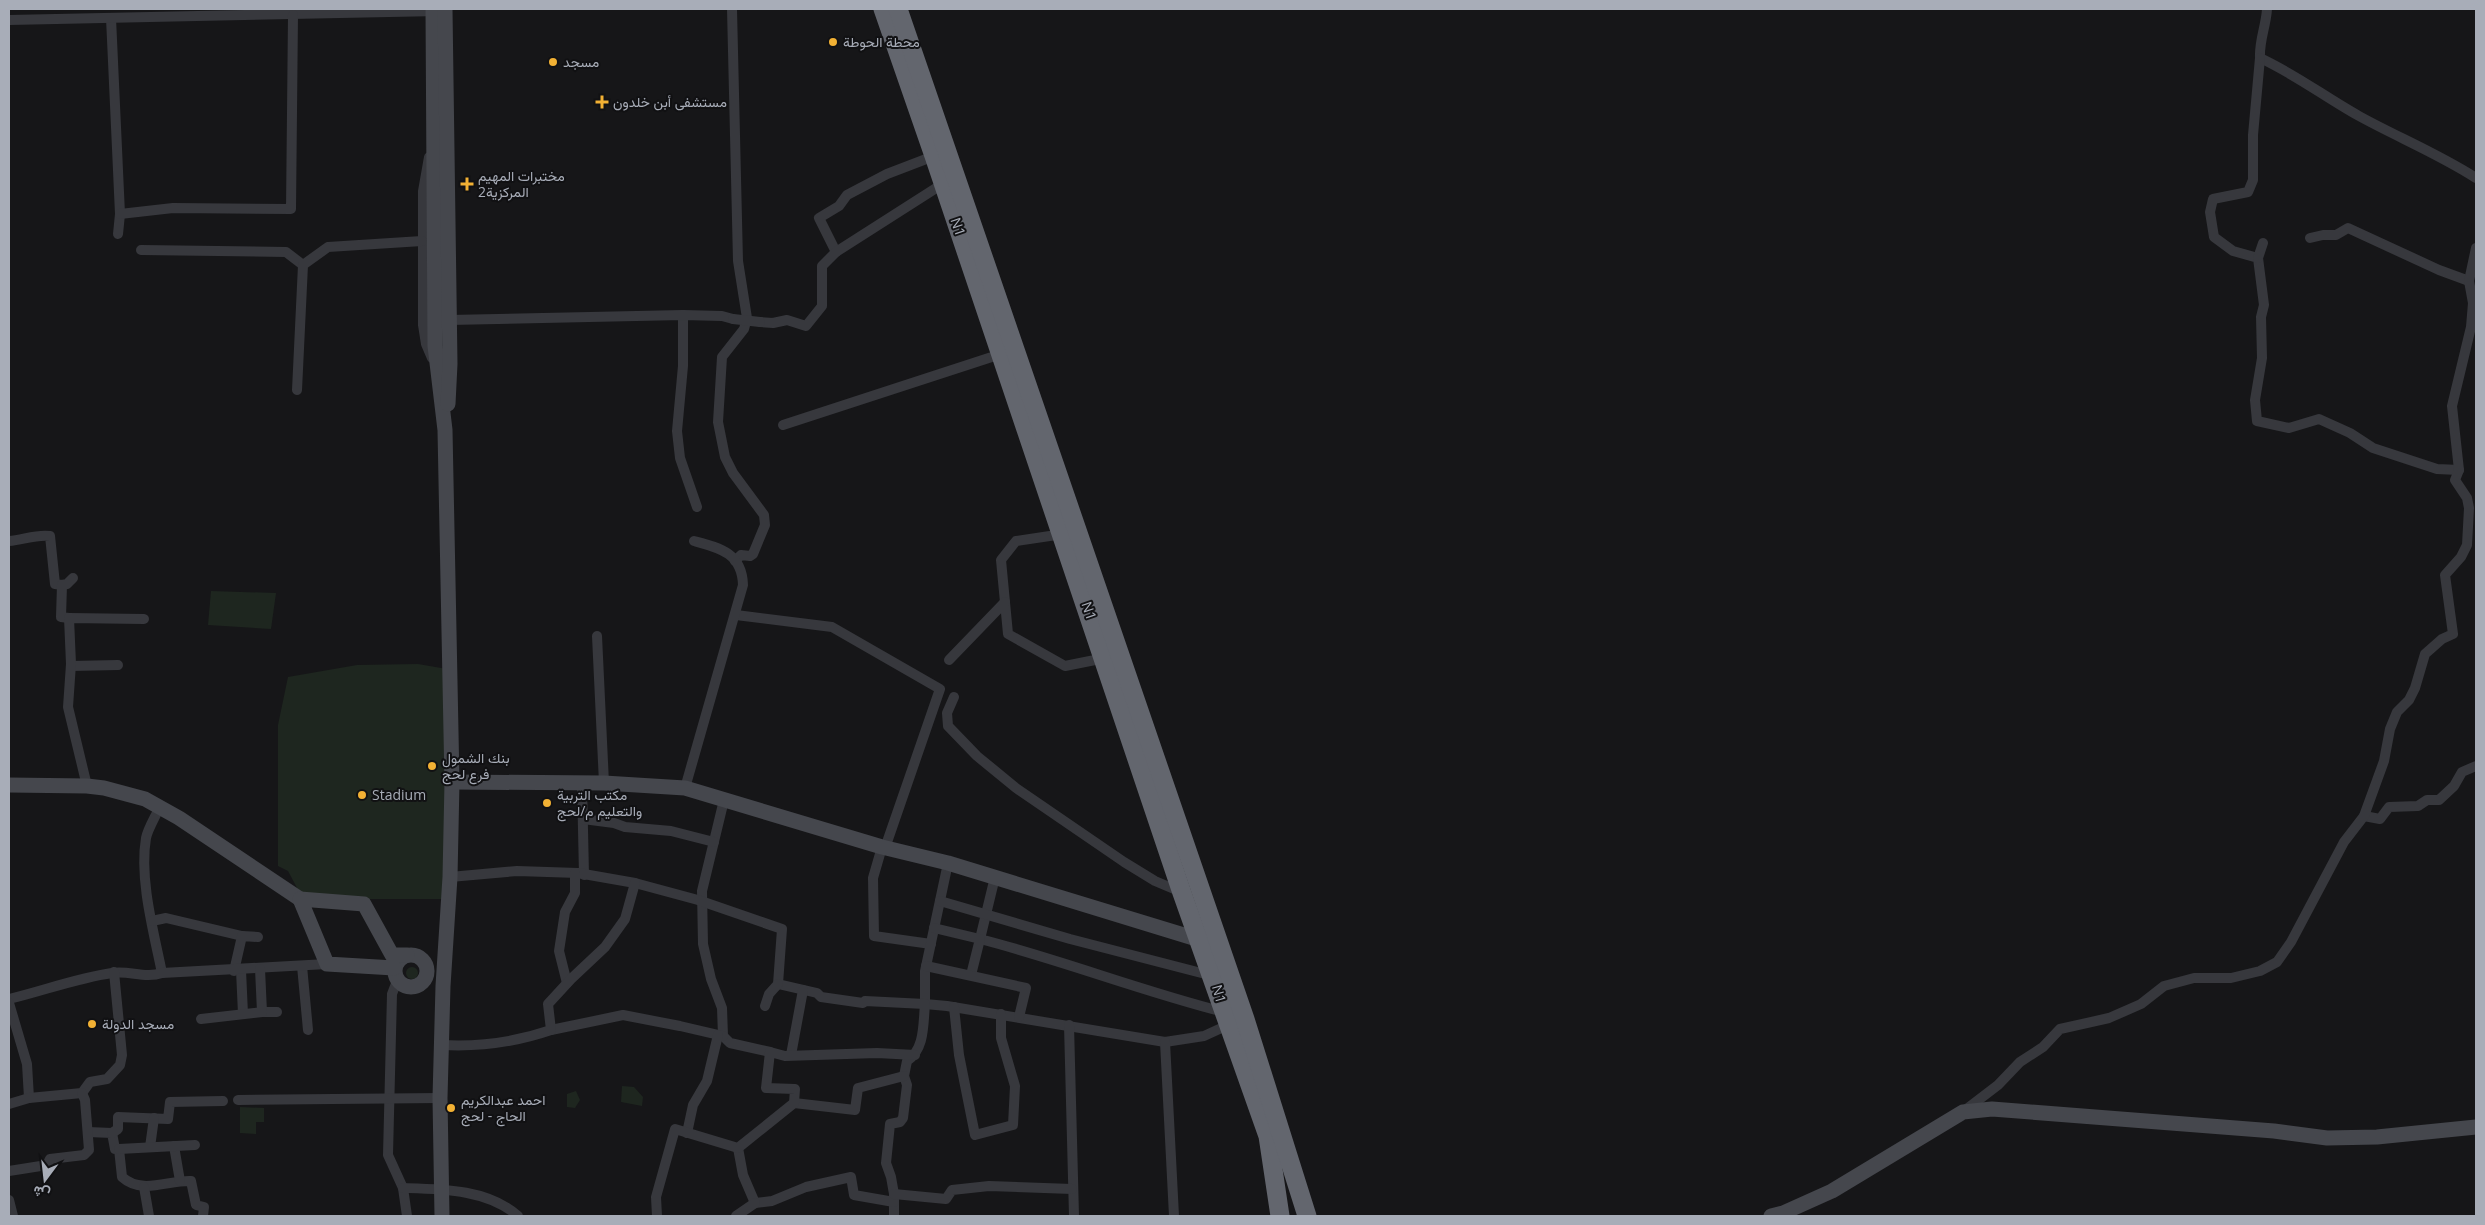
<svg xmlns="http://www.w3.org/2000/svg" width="2485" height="1225" viewBox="0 0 2485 1225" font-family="'Open Sans',Vazirmatn,sans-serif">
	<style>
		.green { fill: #1e261f }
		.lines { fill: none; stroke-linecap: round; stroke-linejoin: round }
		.street { stroke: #37383d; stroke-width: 10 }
		.secondary { stroke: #45474d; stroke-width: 15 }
		.highway { stroke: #63666e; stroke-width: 19 }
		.street-bridge { stroke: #37383d; stroke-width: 10 }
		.poi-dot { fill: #f2b134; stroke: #111113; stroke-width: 2 }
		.labels { text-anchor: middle; stroke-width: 4; stroke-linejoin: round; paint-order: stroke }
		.poi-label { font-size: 14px; fill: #a8adb8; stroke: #111113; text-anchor: start }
		.street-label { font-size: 14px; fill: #a8adb8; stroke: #111113 }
	</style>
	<rect width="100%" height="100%" fill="#161618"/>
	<g class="green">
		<path d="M 211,591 L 276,593 L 271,629 L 208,625 Z"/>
		<path d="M 418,664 L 447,669 L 444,899 L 303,899 L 288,871 L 278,866 L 278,725 L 288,677 L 357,665 Z"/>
		<circle cx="412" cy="973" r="6"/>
		<path d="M 622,1086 L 634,1087 L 643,1097 L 642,1106 L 621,1102 Z"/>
		<path d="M 576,1091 L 580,1100 L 575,1108 L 567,1107 L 567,1094 Z"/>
		<path d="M 240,1107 L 264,1108 L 264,1122 L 256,1122 L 256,1134 L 240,1133 Z"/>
	</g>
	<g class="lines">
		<g class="street">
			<path d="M 732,9 L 738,261 L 747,318 L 744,329 L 722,357 L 718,422 L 725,457 L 733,473 L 764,515 L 765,525 L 753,554 L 750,556 L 741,555 L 735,561"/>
			<path d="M 2267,9 C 2266,26 2259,41 2260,58 C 2295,74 2325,97 2359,116 C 2397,137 2439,154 2476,178"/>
			<path d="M 111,18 L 120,214 L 118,234"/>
			<path d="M 9,20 L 439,11"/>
			<path d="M 2260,58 L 2253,135 L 2253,180 L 2248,192 L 2213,199 L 2210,212 L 2214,237 L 2233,251 L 2258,258 L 2264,305 L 2261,317 L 2262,358 L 2255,400 L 2257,421 L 2289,428 L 2319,419 L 2350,433 L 2373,448 L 2437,469 L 2459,470"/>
			<path d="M 429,157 L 423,191 L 423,325 L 426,344 L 432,358"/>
			<path d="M 120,214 L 173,208 L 291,209 L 293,15"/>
			<path d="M 2310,238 L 2323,235 L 2336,235 L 2348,228 L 2439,270 L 2469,281"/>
			<path d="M 141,250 L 286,252 L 303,265"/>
			<path d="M 836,252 L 819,218 L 839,206 L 847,195 L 887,174 L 934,156"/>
			<path d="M 2258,258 L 2263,243"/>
			<path d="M 683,315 L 683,366 L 677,431 L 680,458 L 697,507"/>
			<path d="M 449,320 L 683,315 L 722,316 L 733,319"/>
			<path d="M 760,322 L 773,323 L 787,320 L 806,326 L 822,306 L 822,266 L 836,252 L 944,183"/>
			<path d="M 297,390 L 303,265 L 328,247 L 422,241"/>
			<path d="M 783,425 L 1001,354"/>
			<path d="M 1063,534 L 1016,541 L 1001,560 L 1008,634 L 1065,666 L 1105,658"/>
			<path d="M 9,541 C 23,540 36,534 50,536 L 55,584 L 62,585"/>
			<path d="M 736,615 L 832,627 L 940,689 L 885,848"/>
			<path d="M 69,618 L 61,617 L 62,585 L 67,584 L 73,578"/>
			<path d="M 597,636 L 604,783"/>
			<path d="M 949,660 L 1005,602"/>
			<path d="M 71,666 L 118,665"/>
			<path d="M 954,697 L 947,713 L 948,726 L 977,756 L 1016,788 L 1124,862 L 1155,881 L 1181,892"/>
			<path d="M 582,784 L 584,875"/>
			<path d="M 87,786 L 68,707 L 71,664 L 69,618 L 144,619"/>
			<path d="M 685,788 L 743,585 C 742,553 720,548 694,541"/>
			<path d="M 724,800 L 702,891 L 703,944 L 711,979 L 722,1008 L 723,1036 L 730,1043 L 770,1052"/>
			<path d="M 160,806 C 156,816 148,828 146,838 C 139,879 154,933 162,973"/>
			<path d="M 2364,816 L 2380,819 L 2389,807 L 2418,806 L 2427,800 L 2439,800 L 2454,786 L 2462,772 L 2476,766"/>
			<path d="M 583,819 L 614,823 L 625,827 L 671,831 L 714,842"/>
			<path d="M 882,847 L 873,878 L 874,936 L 931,944"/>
			<path d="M 948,863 L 925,971 L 925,1004 L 947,1006 L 1165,1042 L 1204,1036 L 1228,1025"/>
			<path d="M 450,877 L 517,871 L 578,873 L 635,883 L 698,900 L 782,929 L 778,984 L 817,993 L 821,997 L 863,1003 L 865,1001 L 925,1004 C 923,1025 925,1049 907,1061 L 904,1076 L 907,1085 L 903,1118 L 900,1122 L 890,1124 L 886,1163 L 891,1177 L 894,1194 L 894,1216"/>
			<path d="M 995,877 L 980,939 C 1062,960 1141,991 1224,1012"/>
			<path d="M 940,901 L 1070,939 L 1213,976"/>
			<path d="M 152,921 L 166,918 L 242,936"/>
			<path d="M 934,928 L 980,939 L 971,975"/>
			<path d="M 302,966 L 308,1030"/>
			<path d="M 926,966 L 1026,988 L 1019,1017"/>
			<path d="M 241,970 L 243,1014"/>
			<path d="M 234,971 L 242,936 L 258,937"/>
			<path d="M 397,981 L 392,994 L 388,1155 L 403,1188 L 407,1216"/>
			<path d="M 567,983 L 559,951 L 565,912 L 575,893 L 575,873"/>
			<path d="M 9,999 C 43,991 77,978 112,973 C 129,970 145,979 162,973 L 327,964"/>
			<path d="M 9,1003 L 27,1064 L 29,1098"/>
			<path d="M 765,1006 L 769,994 L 778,984"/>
			<path d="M 954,1007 L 959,1055 L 975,1135 L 1013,1125 L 1015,1086 L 1001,1038 L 1001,1014"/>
			<path d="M 262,1012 L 277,1012"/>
			<path d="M 201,1019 L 262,1012 L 260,969"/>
			<path d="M 1069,1025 L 1074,1216"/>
			<path d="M 551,1030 L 623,1015 L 680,1026 L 723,1036"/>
			<path d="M 1165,1042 L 1174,1216"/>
			<path d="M 442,1045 C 479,1047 516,1042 551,1030 L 548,1004 L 571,979 L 605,947 L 625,919 L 635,883"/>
			<path d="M 791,1055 L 803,990"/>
			<path d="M 238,1100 L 440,1098"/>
			<path d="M 794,1103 L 855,1110 L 858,1088 L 904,1076"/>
			<path d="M 9,1104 L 29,1098 L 82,1093 L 90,1082 L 107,1079 L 120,1065 L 122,1055 L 114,972"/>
			<path d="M 1964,1111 L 1998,1085 L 2020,1062 L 2043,1047 L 2060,1029 L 2109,1018 L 2141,1004 L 2164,986 L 2194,978 L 2231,978 L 2260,971 L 2277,962 L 2291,942 L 2344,842 L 2364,816 L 2384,761 L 2390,729 L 2397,712 L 2409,700 L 2415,688 L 2425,654 L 2442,639 L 2453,634 L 2445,575 L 2461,557 L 2467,545 L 2469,508 L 2467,498 L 2455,480 L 2459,470 L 2452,406 L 2471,327 L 2473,303 L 2469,281 L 2476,248"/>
			<path d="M 88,1132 L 112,1133 L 115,1149 L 119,1149 L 122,1177 C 142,1195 168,1180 191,1181 L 196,1205 L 204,1207 L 203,1216"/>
			<path d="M 112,1133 L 118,1129 L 118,1117 L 168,1119 L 170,1102 L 223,1101"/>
			<path d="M 687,1133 L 693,1105 L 707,1081 L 718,1035"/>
			<path d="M 174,1146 L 180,1181"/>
			<path d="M 150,1147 L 154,1118"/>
			<path d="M 738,1148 L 743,1175 L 755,1203 L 772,1201 L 806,1187 L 851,1177 L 854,1195 L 894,1202"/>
			<path d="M 119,1149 L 195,1145"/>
			<path d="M 9,1171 L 47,1165 L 50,1159 L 84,1155 L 89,1150 L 85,1100 L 82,1093"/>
			<path d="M 144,1187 L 149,1216"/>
			<path d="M 403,1188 C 441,1189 488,1189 518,1216"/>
			<path d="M 894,1194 L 946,1199 L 952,1190 L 989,1186 L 1072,1189"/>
			<path d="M 9,1200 L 13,1216"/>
			<path d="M 657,1216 L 656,1197 L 675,1129 L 738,1148 L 794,1103 L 795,1089 L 766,1088 L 770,1052 L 785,1056 L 877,1053 L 915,1055"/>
			<path d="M 736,1216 L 755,1203"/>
		</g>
		<g class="secondary">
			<path d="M 433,9 L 435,346 L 445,430 L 452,782 L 450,877 L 443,986 L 440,1098 L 442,1216"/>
			<path d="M 445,9 L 450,364 L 448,404"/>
			<path d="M 452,782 L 604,783 L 685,788 L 882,847 L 948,863 L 1200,940"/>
			<path d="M 9,785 L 87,786 L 104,788 L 145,799 L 179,818 L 300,899"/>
			<circle cx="411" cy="971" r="16"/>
			<path d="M 394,968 L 327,964 L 300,899 L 364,904 L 392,955 L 407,955"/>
			<path d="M 1771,1216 L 1783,1213 L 1832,1191 L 1963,1112 L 1992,1109 L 2274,1131 L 2327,1138 L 2377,1137 L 2476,1127"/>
		</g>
		<g class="highway">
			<path d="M 883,9 L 934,156 L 1182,893 L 1268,1136 L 1280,1216"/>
			<path d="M 898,9 L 1245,1019 L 1307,1216"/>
		</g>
		<path class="street-bridge" d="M 733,319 L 760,322"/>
	</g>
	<g class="poi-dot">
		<circle cx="833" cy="42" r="5"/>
		<circle cx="553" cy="62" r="5"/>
		<path d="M599.5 94.5h5v5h5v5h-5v5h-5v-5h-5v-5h5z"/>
		<path d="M464.5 176.5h5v5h5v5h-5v5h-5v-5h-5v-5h5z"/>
		<circle cx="432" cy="766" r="5"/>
		<circle cx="362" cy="795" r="5"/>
		<circle cx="547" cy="803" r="5"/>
		<circle cx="92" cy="1024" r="5"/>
		<circle cx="451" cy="1108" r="5"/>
	</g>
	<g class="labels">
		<g class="poi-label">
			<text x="843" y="47">محطة الحوطة</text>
			<text x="563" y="67">مسجد</text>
			<text x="613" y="107">مستشفى أبن خلدون</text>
			<text x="478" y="181">مختبرات المهيم<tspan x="478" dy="16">المركزية2</tspan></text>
			<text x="442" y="763">بنك الشمول<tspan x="442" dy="16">فرع لحج</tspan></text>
			<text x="372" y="800">Stadium</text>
			<text x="557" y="800">مكتب التربية<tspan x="557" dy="16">والتعليم م/لحج</tspan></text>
			<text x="102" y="1029">مسجد الدولة</text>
			<text x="461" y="1105">احمد عبدالكريم<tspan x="461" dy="16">الحاج - لحج</tspan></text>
		</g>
		<g class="street-label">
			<text transform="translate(958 227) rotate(71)" y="5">N1</text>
			<text transform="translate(1089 611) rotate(71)" y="5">N1</text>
			<text transform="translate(1219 994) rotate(74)" y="5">N1</text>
		</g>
	</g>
	<rect width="2485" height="1225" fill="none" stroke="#a8adb8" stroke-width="20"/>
	<g transform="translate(45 1180) rotate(195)" stroke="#111113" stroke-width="4" paint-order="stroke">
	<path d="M0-4L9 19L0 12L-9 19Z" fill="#a8adb8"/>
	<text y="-8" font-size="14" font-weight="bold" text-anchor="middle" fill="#a8adb8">ش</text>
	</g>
</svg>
